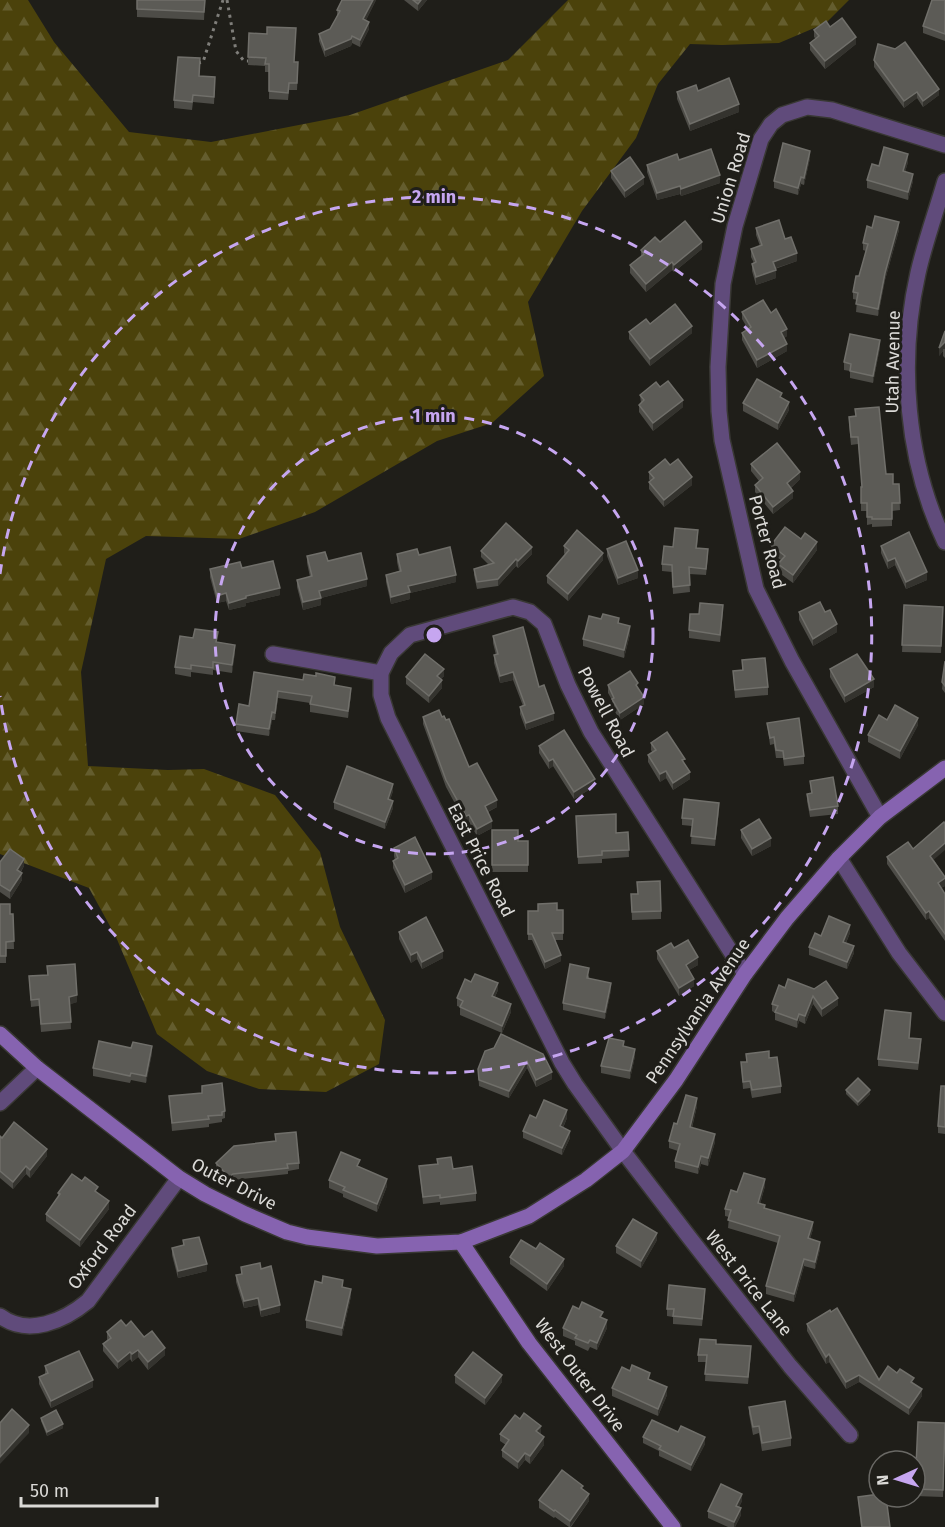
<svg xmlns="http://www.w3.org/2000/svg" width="945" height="1527" viewBox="0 0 945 1527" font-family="'Fira Sans',sans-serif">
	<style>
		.forest { fill: url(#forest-firs) }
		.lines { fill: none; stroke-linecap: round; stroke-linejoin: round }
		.street-casing { stroke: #393834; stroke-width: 18 }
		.secondary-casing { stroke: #393834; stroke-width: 18 }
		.path { stroke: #7f7e7a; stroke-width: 3; stroke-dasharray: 3 4.5; stroke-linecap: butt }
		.street { stroke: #604b7b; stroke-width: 15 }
		.secondary { stroke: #8663b0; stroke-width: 15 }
		.wall { fill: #4d4c47 }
		.shaded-wall { fill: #34332e }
		.building { fill: #5c5b56; stroke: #706f6a; stroke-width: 1.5 }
		.ring { fill: none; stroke: #c6a6f0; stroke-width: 3; stroke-dasharray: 10 8 }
		.labels { text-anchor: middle; stroke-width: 6; stroke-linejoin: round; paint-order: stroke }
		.street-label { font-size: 18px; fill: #dbdad7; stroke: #1f1e19 }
		.centre { fill: #c6a6f0; stroke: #1f1e19; stroke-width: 3 }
		.ring-label { font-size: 18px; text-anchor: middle; font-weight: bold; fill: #c6a6f0; stroke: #1f1e19; stroke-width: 6; stroke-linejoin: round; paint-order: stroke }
	</style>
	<defs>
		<pattern id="forest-firs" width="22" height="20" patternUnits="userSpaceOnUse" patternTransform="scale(1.5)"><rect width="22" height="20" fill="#4b420b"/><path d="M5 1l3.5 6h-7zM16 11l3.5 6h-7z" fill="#645d2e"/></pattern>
	</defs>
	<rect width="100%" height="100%" fill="#1f1e19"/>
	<path class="forest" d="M 0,0 L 28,0 L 54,42 L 129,132 L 211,142 L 350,115 L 508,60 L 568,0 L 849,0 L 826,23 L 779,43 L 722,45 L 690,44 L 658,84 L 636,138 L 582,211 L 528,302 L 544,376 L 492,423 L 437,441 L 315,512 L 239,539 L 146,536 L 106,559 L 81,672 L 88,766 L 168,770 L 204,769 L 275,795 L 320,852 L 340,927 L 385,1020 L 379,1064 L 326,1092 L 259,1089 L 207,1071 L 157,1034 L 116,937 L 89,888 L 0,854 Z"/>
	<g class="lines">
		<g class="street-casing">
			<g id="street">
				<path d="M 945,181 C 936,212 925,242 918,273 C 898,361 906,461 945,542"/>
				<path d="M 273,654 L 381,673"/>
				<path d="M 880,817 L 792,661 L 756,589 L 722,440 L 719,411 L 718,367 L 723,284 L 735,226 L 761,139 L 771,124 L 782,115 L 807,107 L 832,110 L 945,145"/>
				<path d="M 839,858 L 899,953 L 945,1013"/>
				<path d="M 745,974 L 591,732 L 568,685 L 544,624 L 530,612 L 513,607 L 410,635 L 391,653 L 381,673 L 381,695 L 388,718 L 562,1063 L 575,1084 L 623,1151 L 689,1237 L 790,1366 L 850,1435"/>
				<path d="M 0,1103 L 37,1068"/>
				<path d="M 0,1316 C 28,1337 64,1321 88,1301 L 179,1178"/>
			</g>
		</g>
		<g class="secondary-casing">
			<g id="secondary">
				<path d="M 0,1034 L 37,1068 L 179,1178 L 205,1194 L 245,1214 L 287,1232 L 307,1237 L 377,1246 L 461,1242 L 529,1216 L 586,1180 L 623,1151 L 676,1080 L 745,974 L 787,918 L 839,858 L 880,817 L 945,768"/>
				<path d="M 461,1242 L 529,1343 L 673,1527"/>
			</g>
		</g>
		<g class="path">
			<path d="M 227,0 L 236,51 L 244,61 L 248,61"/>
			<path d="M 198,63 L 203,62 L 223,0"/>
		</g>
		<use href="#street" class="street"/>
		<use href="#secondary" class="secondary"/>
	</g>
	<g class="wall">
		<path d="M 205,0 L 204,20 L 137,17 L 137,9 Z"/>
		<path d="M 342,0 L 376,0 L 366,20 L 369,29 L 360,47 L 352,43 L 351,46 L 325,57 L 319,41 L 319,34 L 330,29 L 337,16 L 337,10 Z"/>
		<path d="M 404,0 L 427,0 L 418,11 Z"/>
		<path d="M 945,0 L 945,41 L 923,33 L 923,26 Z"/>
		<path d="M 830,27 L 856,44 L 825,69 L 810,50 L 810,43 L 816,39 L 814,37 L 814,30 Z"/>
		<path d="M 249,33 L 294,62 L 298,69 L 297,90 L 289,90 L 288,100 L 269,99 L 269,72 L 265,72 L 265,66 L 248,65 Z"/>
		<path d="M 874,60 L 939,95 L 923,107 L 917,98 L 904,108 L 874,67 Z"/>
		<path d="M 200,66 L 199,76 L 215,84 L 214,104 L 193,102 L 192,110 L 174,108 L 174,100 Z"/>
		<path d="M 698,91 L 739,112 L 690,131 L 677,99 L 677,92 Z"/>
		<path d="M 810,158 L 804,185 L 801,184 L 798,195 L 774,188 L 774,181 Z"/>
		<path d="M 679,160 L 720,183 L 681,196 L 680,194 L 657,200 L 647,172 L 647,165 Z"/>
		<path d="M 908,162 L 905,172 L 913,181 L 908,200 L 867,188 L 867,180 L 879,166 Z"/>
		<path d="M 611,171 L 644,184 L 625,198 L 611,178 Z"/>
		<path d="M 756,228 L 785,239 L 797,261 L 775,269 L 776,278 L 756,285 L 752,271 L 752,264 L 754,263 L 751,257 L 751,249 L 760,246 L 756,235 Z"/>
		<path d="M 872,228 L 899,230 L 885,280 L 878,316 L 856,312 L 857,300 L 853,299 L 853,292 L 859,276 L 866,251 L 863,250 L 863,243 Z"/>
		<path d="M 660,242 L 702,249 L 674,272 L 672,270 L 646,292 L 630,273 L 630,265 L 641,257 L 641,250 Z"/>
		<path d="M 742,312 L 771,313 L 787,336 L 784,338 L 787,351 L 757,368 L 742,340 L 742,333 L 748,329 L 742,319 Z"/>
		<path d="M 650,324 L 692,333 L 650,366 L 629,339 L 629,332 Z"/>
		<path d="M 945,331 L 945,358 L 943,356 L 943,351 L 939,356 Z"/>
		<path d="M 880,347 L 873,383 L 850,378 L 850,371 L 844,370 L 844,362 Z"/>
		<path d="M 660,387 L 683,407 L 653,431 L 639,412 L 639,405 L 641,403 L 640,395 Z"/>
		<path d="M 743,403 L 789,410 L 778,430 L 743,411 Z"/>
		<path d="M 855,409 L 886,474 L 893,484 L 899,484 L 900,510 L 892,511 L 892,526 L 872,527 L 872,524 L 867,525 L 867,511 L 861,511 L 861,487 L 862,487 L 858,444 L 851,445 L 849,424 L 849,417 L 855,416 Z"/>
		<path d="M 751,464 L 800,479 L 791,488 L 793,498 L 773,514 L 755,492 L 755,485 L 759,481 L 751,471 Z"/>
		<path d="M 670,465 L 692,485 L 664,507 L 649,489 L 649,482 L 650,481 L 649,479 L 649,472 Z"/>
		<path d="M 698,537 L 697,548 L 708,556 L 706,575 L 689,574 L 690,592 L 673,594 L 672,572 L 662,571 L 662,564 L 673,547 Z"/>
		<path d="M 771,545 L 817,550 L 793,583 L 778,572 L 778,564 L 781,560 L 771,553 Z"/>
		<path d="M 564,546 L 603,560 L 568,601 L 547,583 L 547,576 L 565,555 L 564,553 Z"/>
		<path d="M 881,546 L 927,580 L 906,589 L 895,565 L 888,569 L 881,553 Z"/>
		<path d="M 607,549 L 638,578 L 618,585 L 607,556 Z"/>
		<path d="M 481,551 L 532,554 L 518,568 L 516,566 L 498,586 L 477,589 L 474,575 L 474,569 L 489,565 L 481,557 Z"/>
		<path d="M 397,554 L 419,555 L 456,582 L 410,593 L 410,599 L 391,604 L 386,582 L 386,575 L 399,571 L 397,562 Z"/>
		<path d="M 307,556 L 328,561 L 367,586 L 321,598 L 321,605 L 303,610 L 297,587 L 297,580 L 310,577 L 307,563 Z"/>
		<path d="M 242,568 L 280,595 L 246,603 L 246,606 L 229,610 L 226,601 L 217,603 L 210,577 L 210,569 Z"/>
		<path d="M 904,605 L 943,607 L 941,653 L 902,652 Z"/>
		<path d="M 723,612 L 720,642 L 689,638 L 689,630 L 699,614 Z"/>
		<path d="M 799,612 L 837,632 L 813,646 L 799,620 Z"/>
		<path d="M 630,634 L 624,658 L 583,646 L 583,639 Z"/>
		<path d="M 493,636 L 539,687 L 554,720 L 526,730 L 520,714 L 520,707 L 523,706 L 513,680 L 500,683 L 494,663 L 494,655 L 496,655 L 493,643 Z"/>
		<path d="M 218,642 L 235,652 L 232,673 L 213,670 L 213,675 L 191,672 L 191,677 L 175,674 L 175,667 Z"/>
		<path d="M 742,660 L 768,687 L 768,695 L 735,698 L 733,671 L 742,670 Z"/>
		<path d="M 945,661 L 945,693 L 942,689 Z"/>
		<path d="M 830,669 L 874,687 L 845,703 L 830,677 Z"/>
		<path d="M 254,672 L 335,686 L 351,695 L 348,718 L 310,712 L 310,703 L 278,698 L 275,720 L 272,720 L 269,736 L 236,731 L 236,724 L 249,706 Z"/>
		<path d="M 444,676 L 441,679 L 442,688 L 429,703 L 406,684 L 406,677 Z"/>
		<path d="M 608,685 L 638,689 L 644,704 L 620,720 L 612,707 L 612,700 L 608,693 Z"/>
		<path d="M 423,717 L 442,717 L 469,767 L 497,807 L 488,812 L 492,828 L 477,836 L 469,822 L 466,824 L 446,787 L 423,724 Z"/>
		<path d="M 887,720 L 918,725 L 900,759 L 868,742 L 868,735 Z"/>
		<path d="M 767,723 L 804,756 L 804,764 L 784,766 L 783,758 L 776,758 L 774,744 L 770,745 Z"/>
		<path d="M 651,743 L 685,764 L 690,779 L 673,790 L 666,778 L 660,782 L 648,762 L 648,755 L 652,752 L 651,750 Z"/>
		<path d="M 539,746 L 595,786 L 574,799 L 553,766 L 549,769 L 539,753 Z"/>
		<path d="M 810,781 L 838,806 L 838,814 L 810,817 L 807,801 L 807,794 L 811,793 Z"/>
		<path d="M 393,791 L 390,800 L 393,808 L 385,829 L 334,809 L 334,802 Z"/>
		<path d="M 719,810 L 715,846 L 691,844 L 692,826 L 682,825 L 682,818 Z"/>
		<path d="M 576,816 L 616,833 L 628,832 L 629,857 L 602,859 L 602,863 L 578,864 Z"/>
		<path d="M 492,830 L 518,841 L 528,841 L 528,872 L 492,872 Z"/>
		<path d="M 741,830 L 771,846 L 752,856 L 741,838 Z"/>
		<path d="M 394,848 L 432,879 L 405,893 L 393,868 L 393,861 L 395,860 L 394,856 Z"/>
		<path d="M 913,849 L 934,860 L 945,877 L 945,886 L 941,888 L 945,894 L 945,941 L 929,918 L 926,920 L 887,864 L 887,857 Z"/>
		<path d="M 0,862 L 24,866 L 21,872 L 22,880 L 10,899 L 0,892 Z"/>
		<path d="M 631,894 L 637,894 L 661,911 L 661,919 L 632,920 Z"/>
		<path d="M 0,904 L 10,914 L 13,914 L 14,949 L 6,949 L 6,963 L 0,963 Z"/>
		<path d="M 563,910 L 563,940 L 555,940 L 561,961 L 545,969 L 532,940 L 528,940 L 528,911 Z"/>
		<path d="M 399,932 L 443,958 L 422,969 L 417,959 L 411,963 L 399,939 Z"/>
		<path d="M 850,933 L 846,943 L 854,953 L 847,969 L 809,955 L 809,947 L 821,936 Z"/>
		<path d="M 674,948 L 698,965 L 689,970 L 694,986 L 679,996 L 657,959 L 657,951 Z"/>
		<path d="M 47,966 L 77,1002 L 70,1004 L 71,1029 L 41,1032 L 39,1006 L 31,1007 L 29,976 L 47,975 Z"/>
		<path d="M 589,975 L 589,978 L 611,990 L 605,1019 L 563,1010 L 563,1003 Z"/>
		<path d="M 471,982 L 498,990 L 495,997 L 511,1012 L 502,1033 L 460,1015 L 460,1007 L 457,1006 L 457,998 Z"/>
		<path d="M 779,985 L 838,1005 L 822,1017 L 813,1004 L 805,1024 L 799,1021 L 797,1028 L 775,1020 L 775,1013 L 772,1011 L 772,1004 Z"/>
		<path d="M 911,1020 L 909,1038 L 921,1046 L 918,1070 L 878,1066 L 878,1059 Z"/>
		<path d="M 501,1034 L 552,1079 L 536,1087 L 527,1068 L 509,1098 L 479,1086 L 478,1069 L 494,1048 Z"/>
		<path d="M 624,1046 L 635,1056 L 630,1079 L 601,1073 L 601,1066 Z"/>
		<path d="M 152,1053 L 146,1083 L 131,1080 L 130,1083 L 93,1076 L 93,1068 Z"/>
		<path d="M 746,1054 L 769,1058 L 781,1086 L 781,1093 L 752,1098 L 750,1088 L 743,1089 L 741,1062 L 746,1062 Z"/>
		<path d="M 202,1086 L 225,1111 L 225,1118 L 222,1119 L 222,1122 L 209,1124 L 209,1127 L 172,1131 L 169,1096 L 202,1093 Z"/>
		<path d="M 945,1086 L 945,1134 L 938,1133 L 938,1126 Z"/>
		<path d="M 846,1090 L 870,1094 L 858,1106 L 846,1094 Z"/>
		<path d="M 697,1106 L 692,1128 L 715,1142 L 708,1166 L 701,1164 L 698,1174 L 675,1168 L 675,1161 L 678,1151 L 669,1148 L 669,1141 L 677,1124 Z"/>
		<path d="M 536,1118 L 567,1118 L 563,1128 L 570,1138 L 562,1155 L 523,1138 L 523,1131 Z"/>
		<path d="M 275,1134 L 299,1163 L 299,1169 L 288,1171 L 288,1174 L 233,1180 L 229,1184 L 216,1170 L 216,1163 L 275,1141 Z"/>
		<path d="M 0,1136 L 47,1156 L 30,1178 L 26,1174 L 13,1189 L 0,1178 Z"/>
		<path d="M 437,1159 L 453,1169 L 476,1193 L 476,1201 L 440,1205 L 440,1202 L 423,1204 L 419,1166 L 437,1164 Z"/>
		<path d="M 360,1167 L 387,1186 L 377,1212 L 343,1197 L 343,1194 L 329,1188 L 329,1180 Z"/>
		<path d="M 82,1181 L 98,1193 L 109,1209 L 80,1247 L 46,1221 L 46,1214 L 58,1197 L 58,1193 Z"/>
		<path d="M 765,1186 L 760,1204 L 765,1208 L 813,1229 L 810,1239 L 820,1249 L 815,1269 L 804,1266 L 794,1302 L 766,1294 L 766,1286 L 778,1243 L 728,1228 L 729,1217 L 725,1216 L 725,1209 L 737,1192 Z"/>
		<path d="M 183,1240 L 207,1271 L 178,1278 L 172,1255 L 172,1248 L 183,1245 Z"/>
		<path d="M 657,1240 L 641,1268 L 616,1253 L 616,1246 Z"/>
		<path d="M 510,1257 L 564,1266 L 547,1291 L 510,1264 Z"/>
		<path d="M 241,1267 L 261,1269 L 280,1312 L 261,1317 L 258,1305 L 244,1308 L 236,1282 L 236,1275 L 241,1274 Z"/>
		<path d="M 343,1287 L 351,1296 L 342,1336 L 306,1328 L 306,1320 Z"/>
		<path d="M 705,1296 L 702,1326 L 673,1324 L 673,1317 L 667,1316 L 667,1309 Z"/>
		<path d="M 603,1319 L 607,1328 L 597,1350 L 590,1347 L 588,1351 L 575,1345 L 575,1341 L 563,1336 L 563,1328 Z"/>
		<path d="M 807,1324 L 879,1380 L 914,1384 L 922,1396 L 909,1415 L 859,1382 L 846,1389 L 829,1362 L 826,1364 L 807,1331 Z"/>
		<path d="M 126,1326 L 144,1337 L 165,1355 L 148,1370 L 138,1357 L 132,1362 L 130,1359 L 118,1369 L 103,1351 L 103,1344 L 107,1340 L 107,1332 Z"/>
		<path d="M 716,1344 L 751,1354 L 748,1384 L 705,1381 L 706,1362 L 698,1362 L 698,1355 Z"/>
		<path d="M 45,1366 L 93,1387 L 51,1408 L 39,1384 L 39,1377 L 45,1374 Z"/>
		<path d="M 455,1375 L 502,1382 L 485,1405 L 455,1383 Z"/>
		<path d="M 612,1388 L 667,1395 L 658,1416 L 612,1396 Z"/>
		<path d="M 749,1407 L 791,1438 L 791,1446 L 762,1451 L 759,1433 L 753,1435 L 749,1414 Z"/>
		<path d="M 41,1418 L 63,1428 L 47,1436 L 41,1421 Z"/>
		<path d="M 678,1432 L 705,1444 L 691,1471 L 659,1456 L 659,1451 L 643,1443 L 643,1437 Z"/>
		<path d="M 541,1433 L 540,1434 L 544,1445 L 530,1464 L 525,1460 L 518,1469 L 502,1457 L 502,1450 L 506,1445 L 500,1441 L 500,1434 Z"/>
		<path d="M 945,1438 L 943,1497 L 915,1496 L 915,1489 Z"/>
		<path d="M 583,1490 L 589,1501 L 571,1527 L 569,1527 L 555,1517 L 554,1518 L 539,1508 L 539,1500 Z"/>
		<path d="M 858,1497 L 890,1527 L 861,1527 Z"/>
		<path d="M 742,1501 L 739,1507 L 741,1515 L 735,1527 L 728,1527 L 708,1518 L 708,1511 Z"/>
	</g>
	<g class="shaded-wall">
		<path d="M 373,0 L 376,0 L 363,26 L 363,19 Z"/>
		<path d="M 421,0 L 427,0 L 418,11 L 418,4 Z"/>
		<path d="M 369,22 L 369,29 L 360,47 L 360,40 Z"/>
		<path d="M 352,36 L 352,43 L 351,46 L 325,57 L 325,50 Z"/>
		<path d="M 856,37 L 856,44 L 825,69 L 825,61 Z"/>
		<path d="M 939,89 L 939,95 L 923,107 L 923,101 Z"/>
		<path d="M 917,92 L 917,98 L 904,108 L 904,101 Z"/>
		<path d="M 739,104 L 739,112 L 690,131 L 690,124 Z"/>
		<path d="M 810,151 L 810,158 L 804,185 L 804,178 Z"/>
		<path d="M 908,154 L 908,162 L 903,179 L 903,171 Z"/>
		<path d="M 913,174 L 913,181 L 908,200 L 908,192 Z"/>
		<path d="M 720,175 L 720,183 L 681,196 L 681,189 Z"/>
		<path d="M 644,177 L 644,184 L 625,198 L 625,191 Z"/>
		<path d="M 801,177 L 801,184 L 798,195 L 798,188 Z"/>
		<path d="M 680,186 L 680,194 L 657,200 L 657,193 Z"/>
		<path d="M 899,222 L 899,230 L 885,280 L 878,316 L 878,309 L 885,273 Z"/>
		<path d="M 702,242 L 702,249 L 674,272 L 674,265 Z"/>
		<path d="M 797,253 L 797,261 L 773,269 L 773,262 Z"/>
		<path d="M 672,262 L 672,270 L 646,292 L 646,284 Z"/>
		<path d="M 776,270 L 776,278 L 756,285 L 756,277 Z"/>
		<path d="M 692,326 L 692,333 L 650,366 L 650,359 Z"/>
		<path d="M 787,329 L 787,336 L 781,340 L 781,332 Z"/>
		<path d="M 880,340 L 880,347 L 873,383 L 873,376 Z"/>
		<path d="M 945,342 L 945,349 L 943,349 L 943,351 L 939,356 L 939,348 Z"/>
		<path d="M 787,344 L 787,351 L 757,368 L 757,360 Z"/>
		<path d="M 683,400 L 683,407 L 653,431 L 653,423 Z"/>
		<path d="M 789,402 L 789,410 L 778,430 L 778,423 Z"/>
		<path d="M 800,472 L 800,479 L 787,491 L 787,483 Z"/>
		<path d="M 692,477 L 692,485 L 664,507 L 664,500 Z"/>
		<path d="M 793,491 L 793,498 L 773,514 L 773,507 Z"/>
		<path d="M 817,542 L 817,550 L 793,583 L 793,575 Z"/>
		<path d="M 532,547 L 532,554 L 518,568 L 518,561 Z"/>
		<path d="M 603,553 L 603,560 L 568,601 L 568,594 Z"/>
		<path d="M 895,558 L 895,565 L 888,569 L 888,561 Z"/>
		<path d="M 516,559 L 516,566 L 498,586 L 498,579 Z"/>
		<path d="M 638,570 L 638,578 L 618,585 L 618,578 Z"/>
		<path d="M 927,572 L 927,580 L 906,589 L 906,582 Z"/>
		<path d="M 456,575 L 456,582 L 410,593 L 410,599 L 391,604 L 391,597 L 408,586 Z"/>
		<path d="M 367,579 L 367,586 L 321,598 L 321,605 L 303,610 L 303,602 L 319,591 Z"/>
		<path d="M 280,588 L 280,595 L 246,603 L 246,606 L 229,610 L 229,603 L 246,596 Z"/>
		<path d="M 226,593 L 226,601 L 217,603 L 217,596 Z"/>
		<path d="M 837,624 L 837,632 L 813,646 L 813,639 Z"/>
		<path d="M 630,626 L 630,634 L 624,658 L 624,650 Z"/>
		<path d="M 235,645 L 235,652 L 232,673 L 232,665 Z"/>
		<path d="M 444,669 L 444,676 L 437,684 L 437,676 Z"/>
		<path d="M 513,672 L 513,680 L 500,683 L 500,676 Z"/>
		<path d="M 874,679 L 874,687 L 845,703 L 845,696 Z"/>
		<path d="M 442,680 L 442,688 L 429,703 L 429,696 Z"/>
		<path d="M 351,688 L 351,695 L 348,718 L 348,711 Z"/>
		<path d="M 278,691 L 278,698 L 275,720 L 275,713 Z"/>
		<path d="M 644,697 L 644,704 L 620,720 L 620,713 Z"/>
		<path d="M 272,712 L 272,720 L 269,736 L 269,729 Z"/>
		<path d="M 554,713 L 554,720 L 526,730 L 526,723 Z"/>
		<path d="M 918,718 L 918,725 L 900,759 L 900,751 Z"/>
		<path d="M 553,759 L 553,766 L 549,769 L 549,761 Z"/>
		<path d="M 666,771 L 666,778 L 660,782 L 660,774 Z"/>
		<path d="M 690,772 L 690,779 L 673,790 L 673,783 Z"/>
		<path d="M 595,779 L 595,786 L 574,799 L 574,792 Z"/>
		<path d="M 393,784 L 393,791 L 388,806 L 388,799 Z"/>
		<path d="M 497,800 L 497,807 L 485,813 L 485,806 Z"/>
		<path d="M 393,801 L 393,808 L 385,829 L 385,822 Z"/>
		<path d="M 719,803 L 719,810 L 715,846 L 715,839 Z"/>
		<path d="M 469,815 L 469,822 L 466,824 L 466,816 Z"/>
		<path d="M 492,821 L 492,828 L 477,836 L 477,829 Z"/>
		<path d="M 771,838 L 771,846 L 752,856 L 752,849 Z"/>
		<path d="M 945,843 L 945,850 L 930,863 L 930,856 Z"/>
		<path d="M 24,859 L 24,866 L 17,877 L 17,870 Z"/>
		<path d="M 432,872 L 432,879 L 405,893 L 405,885 Z"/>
		<path d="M 22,873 L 22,880 L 10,899 L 10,891 Z"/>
		<path d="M 945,878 L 945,886 L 938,890 L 938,883 Z"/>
		<path d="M 929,911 L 929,918 L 926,920 L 926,913 Z"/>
		<path d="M 850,925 L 850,933 L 843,949 L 843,942 Z"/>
		<path d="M 854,946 L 854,953 L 847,969 L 847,962 Z"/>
		<path d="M 443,951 L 443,958 L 422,969 L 422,962 Z"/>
		<path d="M 417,952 L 417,959 L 411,963 L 411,955 Z"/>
		<path d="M 561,955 L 561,961 L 545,969 L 545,962 Z"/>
		<path d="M 698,957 L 698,965 L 686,972 L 686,965 Z"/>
		<path d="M 694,979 L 694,986 L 679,996 L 679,988 Z"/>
		<path d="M 498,983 L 498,990 L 492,1003 L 492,996 Z"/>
		<path d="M 611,983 L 611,990 L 605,1019 L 605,1012 Z"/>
		<path d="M 77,995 L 77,1002 L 69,1005 L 69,997 Z"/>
		<path d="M 813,996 L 813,1004 L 805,1024 L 805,1016 Z"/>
		<path d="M 838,998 L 838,1005 L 822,1017 L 822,1009 Z"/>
		<path d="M 511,1004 L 511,1012 L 502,1033 L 502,1026 Z"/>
		<path d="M 799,1014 L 799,1021 L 797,1028 L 797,1020 Z"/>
		<path d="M 152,1046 L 152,1053 L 146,1083 L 146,1076 Z"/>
		<path d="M 635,1049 L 635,1056 L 630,1079 L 630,1071 Z"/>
		<path d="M 527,1061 L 527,1068 L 509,1098 L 509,1091 Z"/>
		<path d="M 552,1072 L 552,1079 L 536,1087 L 536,1080 Z"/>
		<path d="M 870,1090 L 870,1094 L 858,1106 L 858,1102 Z"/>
		<path d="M 697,1098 L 697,1106 L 690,1134 L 690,1127 Z"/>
		<path d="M 567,1110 L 567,1118 L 560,1134 L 560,1126 Z"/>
		<path d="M 570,1131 L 570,1138 L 562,1155 L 562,1148 Z"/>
		<path d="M 715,1134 L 715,1142 L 708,1166 L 708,1158 Z"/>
		<path d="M 47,1149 L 47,1156 L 30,1178 L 30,1170 Z"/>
		<path d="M 701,1156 L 701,1164 L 698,1174 L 698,1167 Z"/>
		<path d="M 26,1166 L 26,1174 L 13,1189 L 13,1182 Z"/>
		<path d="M 233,1174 L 233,1180 L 229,1184 L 229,1177 Z"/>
		<path d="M 387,1179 L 387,1186 L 377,1212 L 377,1204 Z"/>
		<path d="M 765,1179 L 765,1186 L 758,1211 L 758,1203 Z"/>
		<path d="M 109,1201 L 109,1209 L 80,1247 L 80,1240 Z"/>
		<path d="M 813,1222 L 813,1229 L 808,1245 L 808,1238 Z"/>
		<path d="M 657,1233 L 657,1240 L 641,1268 L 641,1261 Z"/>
		<path d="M 820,1242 L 820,1249 L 815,1269 L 815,1262 Z"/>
		<path d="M 564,1259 L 564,1266 L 547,1291 L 547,1284 Z"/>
		<path d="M 804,1259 L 804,1266 L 794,1302 L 794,1294 Z"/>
		<path d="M 207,1264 L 207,1271 L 178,1278 L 178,1271 Z"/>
		<path d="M 351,1289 L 351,1296 L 342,1336 L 342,1328 Z"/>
		<path d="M 258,1298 L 258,1305 L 244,1308 L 244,1301 Z"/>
		<path d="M 280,1305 L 280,1312 L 261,1317 L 261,1310 Z"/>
		<path d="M 607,1320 L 607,1328 L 597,1350 L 597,1343 Z"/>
		<path d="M 165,1348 L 165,1355 L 148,1370 L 148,1362 Z"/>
		<path d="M 138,1350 L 138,1357 L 132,1362 L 132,1354 Z"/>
		<path d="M 130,1352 L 130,1359 L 118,1369 L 118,1362 Z"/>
		<path d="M 829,1354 L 829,1362 L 826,1364 L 826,1357 Z"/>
		<path d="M 502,1375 L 502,1382 L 485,1405 L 485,1398 Z"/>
		<path d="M 859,1375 L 859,1382 L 846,1389 L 846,1382 Z"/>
		<path d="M 93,1380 L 93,1387 L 51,1408 L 51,1401 Z"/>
		<path d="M 667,1387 L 667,1395 L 658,1416 L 658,1409 Z"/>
		<path d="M 922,1389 L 922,1396 L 909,1415 L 909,1408 Z"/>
		<path d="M 63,1424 L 63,1428 L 47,1436 L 47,1432 Z"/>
		<path d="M 29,1425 L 29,1433 L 0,1464 L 0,1457 Z"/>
		<path d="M 541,1426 L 541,1433 L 536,1438 L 536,1431 Z"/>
		<path d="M 544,1437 L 544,1445 L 530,1464 L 530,1456 Z"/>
		<path d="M 705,1437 L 705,1444 L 691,1471 L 691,1465 Z"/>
		<path d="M 525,1453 L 525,1460 L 518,1469 L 518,1462 Z"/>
		<path d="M 589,1494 L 589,1501 L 570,1527 L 570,1521 Z"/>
		<path d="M 742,1494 L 742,1501 L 736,1513 L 736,1506 Z"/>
		<path d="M 741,1508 L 741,1515 L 735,1527 L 734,1527 L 734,1522 Z"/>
	</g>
	<g class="building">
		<path d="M 137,0 L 205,0 L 204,12 L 137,9 Z"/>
		<path d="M 342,0 L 373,0 L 363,19 L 369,22 L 360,40 L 352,36 L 351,39 L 325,50 L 319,34 L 330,29 L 340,11 L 337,10 Z"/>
		<path d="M 413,0 L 421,0 L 418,4 Z"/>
		<path d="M 932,0 L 945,0 L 945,34 L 923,26 Z"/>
		<path d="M 842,18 L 856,37 L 825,61 L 810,43 L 819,36 L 814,30 L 826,21 L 830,27 Z"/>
		<path d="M 267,27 L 296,28 L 294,62 L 298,62 L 297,83 L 289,83 L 288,93 L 269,91 L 269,64 L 265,64 L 266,58 L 248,57 L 249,33 L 267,34 Z"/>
		<path d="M 905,42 L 939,89 L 923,101 L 917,92 L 904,101 L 874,60 L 878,44 L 895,49 Z"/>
		<path d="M 178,57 L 200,58 L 199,76 L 215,77 L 214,97 L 193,95 L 192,102 L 174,100 Z"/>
		<path d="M 729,78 L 739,104 L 690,124 L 677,92 L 696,85 L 698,91 Z"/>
		<path d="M 783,143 L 810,151 L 804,178 L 801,177 L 798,188 L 774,181 Z"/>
		<path d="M 884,147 L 908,154 L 903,171 L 913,174 L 908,192 L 867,180 L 872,164 L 879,166 Z"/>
		<path d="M 711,149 L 720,175 L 681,189 L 680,186 L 657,193 L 647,165 L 677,154 L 679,160 Z"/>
		<path d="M 630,157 L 644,177 L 625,191 L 611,171 Z"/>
		<path d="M 875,216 L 899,222 L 885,273 L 878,309 L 856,304 L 858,293 L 853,292 L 856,276 L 859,276 L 868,244 L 863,243 L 867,226 L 872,228 Z"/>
		<path d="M 779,220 L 785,239 L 791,237 L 797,253 L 773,262 L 776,270 L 756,277 L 752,264 L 756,262 L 751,249 L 762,245 L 756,228 Z"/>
		<path d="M 685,221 L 702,242 L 674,265 L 672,262 L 646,284 L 630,265 L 644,254 L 641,250 L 655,237 L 660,242 Z"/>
		<path d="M 763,300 L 771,313 L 776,309 L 787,329 L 781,332 L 787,344 L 757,360 L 742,333 L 751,327 L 742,312 Z"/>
		<path d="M 675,304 L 692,326 L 650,359 L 629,332 L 646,319 L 650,324 Z"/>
		<path d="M 945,331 L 945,342 L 939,348 Z"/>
		<path d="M 850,334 L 880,340 L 873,376 L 850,371 L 851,364 L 844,362 Z"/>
		<path d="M 757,379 L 782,393 L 780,397 L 789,402 L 778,423 L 743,403 Z"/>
		<path d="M 668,381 L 683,400 L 653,423 L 639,405 L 644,400 L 640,395 L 656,382 L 660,387 Z"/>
		<path d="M 879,407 L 886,474 L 893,474 L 893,484 L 899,484 L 900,503 L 892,503 L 892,519 L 872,519 L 872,517 L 867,517 L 867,503 L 861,503 L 861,487 L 862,487 L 858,437 L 851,437 L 849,417 L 856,416 L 855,409 Z"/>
		<path d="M 777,443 L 800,472 L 787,483 L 793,491 L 773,507 L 755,485 L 763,478 L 751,464 Z"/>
		<path d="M 665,459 L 670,465 L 678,459 L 692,477 L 664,500 L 649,482 L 654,478 L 649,472 Z"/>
		<path d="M 506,523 L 532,547 L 518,561 L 516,559 L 498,579 L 477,582 L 474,569 L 494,563 L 481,551 Z"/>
		<path d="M 785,527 L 801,539 L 805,533 L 817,542 L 793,575 L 778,564 L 785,556 L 771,545 Z"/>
		<path d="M 675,528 L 698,530 L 696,548 L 708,549 L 706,569 L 689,567 L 690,585 L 673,587 L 672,565 L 662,564 L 664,546 L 673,547 Z"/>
		<path d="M 577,530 L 603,553 L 568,594 L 547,576 L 569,550 L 564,546 Z"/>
		<path d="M 909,532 L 927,572 L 906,582 L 895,558 L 888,561 L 881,546 Z"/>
		<path d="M 626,541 L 638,570 L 618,578 L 607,549 Z"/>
		<path d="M 450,547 L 456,575 L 408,586 L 410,592 L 391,597 L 386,575 L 401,571 L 397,554 L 417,549 L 419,555 Z"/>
		<path d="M 325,552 L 328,561 L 361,553 L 367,579 L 319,591 L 321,598 L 303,602 L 297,580 L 312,576 L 307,556 Z"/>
		<path d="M 273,561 L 280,588 L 246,596 L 246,598 L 229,603 L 226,593 L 217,596 L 210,569 L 240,562 L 242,568 Z"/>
		<path d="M 820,602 L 825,612 L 830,610 L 837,624 L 813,639 L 799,612 Z"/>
		<path d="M 700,603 L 723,605 L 720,635 L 689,630 L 690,614 L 699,614 Z"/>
		<path d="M 904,605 L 943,607 L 941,646 L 902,645 Z"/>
		<path d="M 603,614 L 619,618 L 618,623 L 630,626 L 624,650 L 583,639 L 589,616 L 601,619 Z"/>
		<path d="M 523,627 L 539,687 L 544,685 L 554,713 L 526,723 L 520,707 L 525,705 L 513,672 L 500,676 L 494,655 L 498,654 L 493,636 Z"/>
		<path d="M 195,629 L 218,632 L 216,642 L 235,645 L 232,665 L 213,662 L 213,668 L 191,665 L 191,669 L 175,667 L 180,636 L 193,638 Z"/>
		<path d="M 425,654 L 444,669 L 437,676 L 442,680 L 429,696 L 406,677 Z"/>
		<path d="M 857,654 L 874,679 L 845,696 L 830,669 Z"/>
		<path d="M 765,658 L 768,687 L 735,690 L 733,671 L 743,670 L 742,660 Z"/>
		<path d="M 945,661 L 945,686 L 942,682 Z"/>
		<path d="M 630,671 L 638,683 L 636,685 L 644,697 L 620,713 L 612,699 L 614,698 L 608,685 Z"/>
		<path d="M 254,672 L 303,680 L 304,674 L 316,676 L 316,673 L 335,677 L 334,685 L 351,688 L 348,711 L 310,704 L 312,696 L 278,691 L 275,713 L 272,712 L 269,729 L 236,724 L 239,704 L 249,706 Z"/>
		<path d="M 895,705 L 918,718 L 900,751 L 868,735 L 879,715 L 887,720 Z"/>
		<path d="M 439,710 L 442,717 L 444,716 L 446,720 L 449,719 L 469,767 L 477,763 L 497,800 L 485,806 L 492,821 L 477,829 L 469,815 L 466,816 L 446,780 L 423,717 Z"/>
		<path d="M 799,718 L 804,756 L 784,759 L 783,751 L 776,750 L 774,737 L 770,738 L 767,723 Z"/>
		<path d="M 564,730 L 595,779 L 574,792 L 553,759 L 549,761 L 539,746 Z"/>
		<path d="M 667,732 L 685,759 L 682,760 L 690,772 L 673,783 L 666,771 L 660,774 L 648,755 L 656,750 L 651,743 Z"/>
		<path d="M 347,766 L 393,784 L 388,799 L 393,801 L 385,822 L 334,802 Z"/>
		<path d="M 833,777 L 838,806 L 810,810 L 807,794 L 812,793 L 810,781 Z"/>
		<path d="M 684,799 L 719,803 L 715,839 L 691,836 L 693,819 L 682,818 Z"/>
		<path d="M 616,814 L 616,833 L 628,832 L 629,850 L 602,851 L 602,855 L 578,857 L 576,816 Z"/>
		<path d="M 759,819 L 771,838 L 752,849 L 741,830 Z"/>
		<path d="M 944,822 L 945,824 L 945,843 L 930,856 L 945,877 L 945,878 L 938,883 L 945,894 L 945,934 L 929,911 L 926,913 L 887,857 L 908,842 L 913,849 Z"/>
		<path d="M 492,830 L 518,830 L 518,841 L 528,841 L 528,865 L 492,865 Z"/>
		<path d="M 415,837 L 432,872 L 405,885 L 393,861 L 398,858 L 394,848 Z"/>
		<path d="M 10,849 L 24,859 L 17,870 L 22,873 L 10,891 L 0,885 L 0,862 Z"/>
		<path d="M 660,881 L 661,911 L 632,912 L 631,894 L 638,894 L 637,882 Z"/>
		<path d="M 557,903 L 557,910 L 563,910 L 563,933 L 552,933 L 561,955 L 545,962 L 532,934 L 528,934 L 528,911 L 538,911 L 538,904 Z"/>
		<path d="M 0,904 L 10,904 L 10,914 L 13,914 L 14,941 L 6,942 L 6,956 L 0,956 Z"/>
		<path d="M 829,916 L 850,925 L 843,942 L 854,946 L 847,962 L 809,947 L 815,933 L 821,936 Z"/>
		<path d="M 426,917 L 443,951 L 422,962 L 417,952 L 411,955 L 399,932 Z"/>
		<path d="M 688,940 L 698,957 L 686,965 L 694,979 L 679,988 L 657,951 L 671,943 L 674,948 Z"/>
		<path d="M 75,964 L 77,995 L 69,997 L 71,1022 L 41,1024 L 39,999 L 31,1000 L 29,976 L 48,975 L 47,966 Z"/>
		<path d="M 570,964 L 589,968 L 587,978 L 611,983 L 605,1012 L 563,1003 Z"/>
		<path d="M 475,974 L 498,983 L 492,996 L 511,1004 L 502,1026 L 460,1007 L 463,1001 L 457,998 L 465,979 L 471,982 Z"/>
		<path d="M 788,979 L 814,989 L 826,981 L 838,998 L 822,1009 L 813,996 L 805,1016 L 799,1014 L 797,1020 L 775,1012 L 778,1006 L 772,1004 L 779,985 L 785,988 Z"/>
		<path d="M 885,1010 L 911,1013 L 909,1038 L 921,1039 L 918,1063 L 878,1059 Z"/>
		<path d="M 501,1034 L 543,1054 L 552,1072 L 536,1080 L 527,1061 L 509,1091 L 479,1080 L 478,1069 L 485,1051 L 494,1048 Z"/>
		<path d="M 609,1038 L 624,1041 L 623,1046 L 635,1049 L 630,1071 L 601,1066 Z"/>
		<path d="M 99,1041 L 131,1048 L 133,1042 L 152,1046 L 146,1076 L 131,1073 L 130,1076 L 93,1068 Z"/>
		<path d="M 769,1051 L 769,1058 L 777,1057 L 781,1086 L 752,1090 L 750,1081 L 743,1082 L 741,1062 L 747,1062 L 746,1054 Z"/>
		<path d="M 858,1078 L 870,1090 L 858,1102 L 846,1090 Z"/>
		<path d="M 222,1083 L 225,1111 L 222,1112 L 222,1115 L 208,1116 L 209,1119 L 172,1123 L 169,1096 L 202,1093 L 202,1086 Z"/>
		<path d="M 941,1086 L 945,1086 L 945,1127 L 938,1126 Z"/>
		<path d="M 686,1095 L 697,1098 L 690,1127 L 715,1134 L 708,1158 L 701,1156 L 698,1167 L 675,1161 L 680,1144 L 669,1141 L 674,1123 L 677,1124 Z"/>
		<path d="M 544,1100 L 567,1110 L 560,1126 L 570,1131 L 562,1148 L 523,1131 L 530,1115 L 536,1118 Z"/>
		<path d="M 14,1122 L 47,1149 L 30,1170 L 26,1166 L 13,1182 L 0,1171 L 0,1136 L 2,1138 Z"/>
		<path d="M 296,1132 L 299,1163 L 287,1164 L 288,1168 L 233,1174 L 229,1177 L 216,1163 L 234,1146 L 276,1141 L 275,1134 Z"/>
		<path d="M 341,1152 L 360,1160 L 357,1166 L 387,1179 L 377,1204 L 343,1190 L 345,1187 L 329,1180 Z"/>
		<path d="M 451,1157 L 453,1169 L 472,1166 L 476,1193 L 440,1198 L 440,1195 L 423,1197 L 419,1166 L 438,1164 L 437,1159 Z"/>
		<path d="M 744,1173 L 765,1179 L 758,1203 L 765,1205 L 764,1208 L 813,1222 L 808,1238 L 820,1242 L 815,1262 L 804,1259 L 794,1294 L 766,1286 L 780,1236 L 728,1220 L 731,1210 L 725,1209 L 731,1190 L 737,1192 Z"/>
		<path d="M 72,1174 L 82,1181 L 85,1177 L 98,1187 L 95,1191 L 109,1201 L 80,1240 L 46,1214 L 60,1194 L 58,1193 Z"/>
		<path d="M 633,1219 L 657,1233 L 641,1261 L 616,1246 Z"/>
		<path d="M 199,1237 L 207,1264 L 178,1271 L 172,1248 L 184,1245 L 183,1240 Z"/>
		<path d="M 521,1240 L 536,1249 L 540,1243 L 564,1259 L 547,1284 L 510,1257 Z"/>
		<path d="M 260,1263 L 261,1269 L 271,1266 L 280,1305 L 261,1310 L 258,1298 L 244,1301 L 236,1275 L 242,1274 L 241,1267 Z"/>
		<path d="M 323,1276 L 343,1280 L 342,1287 L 351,1289 L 342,1328 L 306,1320 L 315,1281 L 322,1283 Z"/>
		<path d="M 669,1285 L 705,1289 L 702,1319 L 673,1316 L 674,1309 L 667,1309 Z"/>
		<path d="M 582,1302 L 603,1312 L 600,1317 L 607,1320 L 597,1343 L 590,1340 L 588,1343 L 575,1338 L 577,1335 L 563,1328 L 573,1306 L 579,1309 Z"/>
		<path d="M 837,1308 L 879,1380 L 888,1366 L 897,1373 L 900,1369 L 914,1378 L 911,1382 L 922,1389 L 909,1408 L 859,1375 L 846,1382 L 829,1354 L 826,1357 L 807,1324 L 830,1310 L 831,1312 Z"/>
		<path d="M 121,1320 L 126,1326 L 131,1321 L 144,1337 L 152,1331 L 165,1348 L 148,1362 L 138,1350 L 132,1354 L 130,1352 L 118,1362 L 103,1344 L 111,1338 L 107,1332 Z"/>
		<path d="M 700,1339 L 716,1340 L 716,1344 L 751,1346 L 748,1377 L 705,1374 L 707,1355 L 698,1355 Z"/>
		<path d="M 79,1351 L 93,1380 L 51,1401 L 39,1377 L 48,1373 L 45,1366 Z"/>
		<path d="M 473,1352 L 502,1375 L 485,1398 L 455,1375 Z"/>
		<path d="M 632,1365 L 650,1373 L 648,1379 L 667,1387 L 658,1409 L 612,1388 L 622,1367 L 630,1371 Z"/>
		<path d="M 785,1401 L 791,1438 L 762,1443 L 759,1426 L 753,1427 L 749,1407 Z"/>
		<path d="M 12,1409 L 29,1425 L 0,1457 L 0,1423 Z"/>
		<path d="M 56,1410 L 63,1424 L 47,1432 L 41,1418 Z"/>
		<path d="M 524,1413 L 541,1426 L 536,1431 L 544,1437 L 530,1456 L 525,1453 L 518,1462 L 502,1450 L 509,1440 L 500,1434 L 515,1415 L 520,1419 Z"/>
		<path d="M 652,1420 L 678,1432 L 681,1426 L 705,1437 L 691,1465 L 659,1449 L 661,1446 L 643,1437 Z"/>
		<path d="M 918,1422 L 945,1423 L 943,1490 L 915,1489 Z"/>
		<path d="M 562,1470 L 583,1486 L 581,1488 L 589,1494 L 570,1521 L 555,1510 L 554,1511 L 539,1500 Z"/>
		<path d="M 721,1484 L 742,1494 L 736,1506 L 741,1508 L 734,1522 L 708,1511 Z"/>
		<path d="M 879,1494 L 879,1497 L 886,1497 L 890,1527 L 862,1527 L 858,1497 Z"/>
	</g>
	<g class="ring">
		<circle cx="434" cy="635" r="219"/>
		<path d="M0 574A438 438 0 1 1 0 696"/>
	</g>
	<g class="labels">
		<g class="street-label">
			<text transform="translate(731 178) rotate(-73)" y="6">Union Road</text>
			<text transform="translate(893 362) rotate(-89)" y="6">Utah Avenue</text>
			<text transform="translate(767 542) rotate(75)" y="6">Porter Road</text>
			<text transform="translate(606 712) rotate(62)" y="6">Powell Road</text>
			<text transform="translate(481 860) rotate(63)" y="6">East Price Road</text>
			<text transform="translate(698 1011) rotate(-56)" y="6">Pennsylvania Avenue</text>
			<text transform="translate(234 1184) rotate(27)" y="6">Outer Drive</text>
			<text transform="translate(102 1247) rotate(-53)" y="6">Oxford Road</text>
			<text transform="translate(749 1283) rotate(52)" y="6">West Price Lane</text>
			<text transform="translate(580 1375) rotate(53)" y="6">West Outer Drive</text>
		</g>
	</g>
	<circle cx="434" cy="635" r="9" class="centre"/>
	<g class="ring-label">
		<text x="434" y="203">2 min</text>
		<text x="434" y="422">1 min</text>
	</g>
	<g transform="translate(897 1479) rotate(266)"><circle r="28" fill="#1f1e19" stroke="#6a6965" stroke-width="1.5"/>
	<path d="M0-4.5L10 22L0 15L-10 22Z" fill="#c6a6f0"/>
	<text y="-9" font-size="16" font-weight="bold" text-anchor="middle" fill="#dbdad7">N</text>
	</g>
	<path d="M21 1497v9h136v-9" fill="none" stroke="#dbdad7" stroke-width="3"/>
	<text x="30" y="1497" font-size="18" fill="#dbdad7" stroke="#1f1e19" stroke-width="4.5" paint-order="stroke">50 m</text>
</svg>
